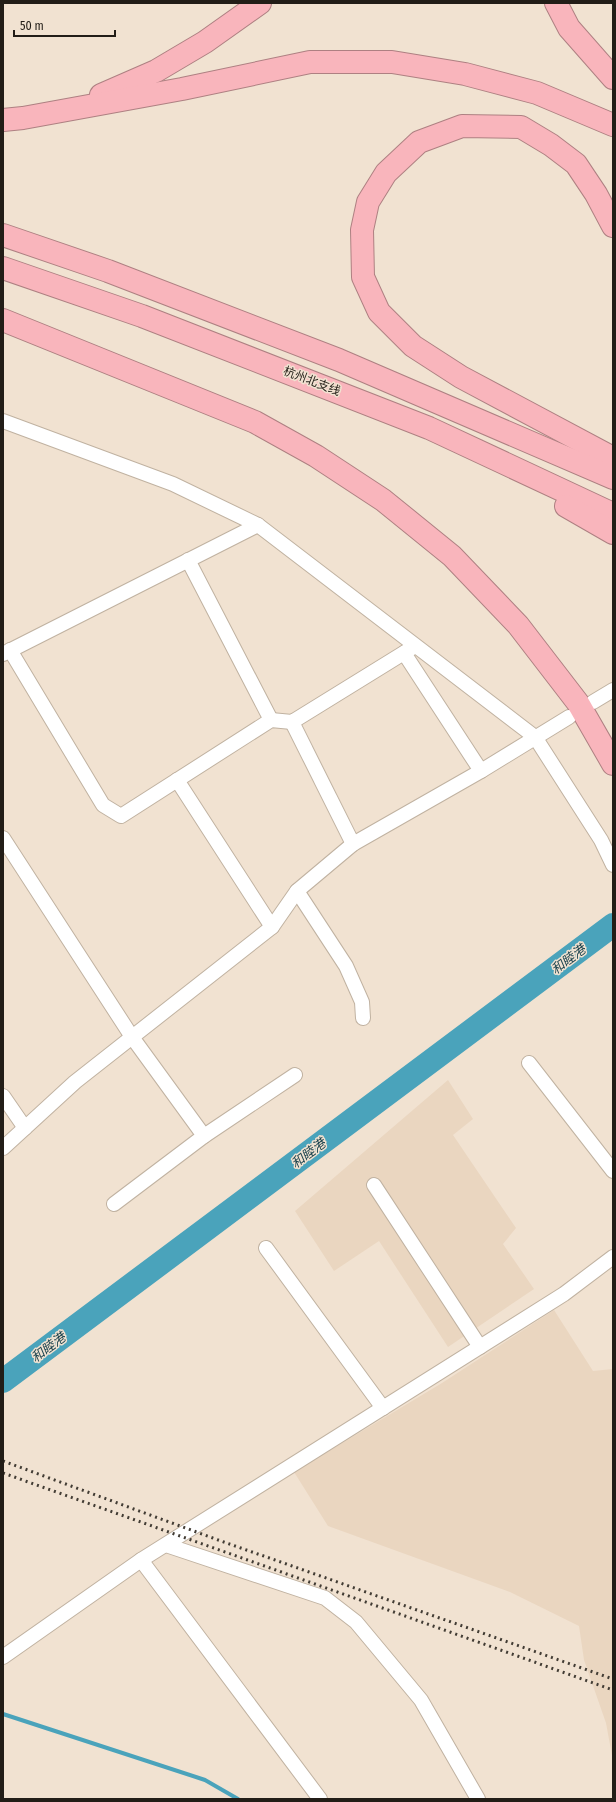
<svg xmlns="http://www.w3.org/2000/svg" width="616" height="1802" viewBox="0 0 616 1802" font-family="'Fira Sans Condensed','Noto Sans SC',sans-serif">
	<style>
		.built { fill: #ead6c0 }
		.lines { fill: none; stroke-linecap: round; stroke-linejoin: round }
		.stream { stroke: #4aa3bb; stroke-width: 4 }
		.river { stroke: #4aa3bb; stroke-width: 24 }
		.street-casing { stroke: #c0b2a1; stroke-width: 16 }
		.highway-casing { stroke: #ae8082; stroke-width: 24 }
		.street { stroke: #fff; stroke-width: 14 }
		.highway { stroke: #f9b5bc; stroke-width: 22 }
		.rail { stroke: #423c34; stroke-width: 3; stroke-dasharray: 2 4; stroke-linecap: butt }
		.labels { text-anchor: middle; stroke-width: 3; stroke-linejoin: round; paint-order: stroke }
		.street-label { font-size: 12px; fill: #221d17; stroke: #f1e2d1 }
		.water-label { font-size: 13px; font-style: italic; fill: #1b434e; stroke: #f1e2d1 }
	</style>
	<rect width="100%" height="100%" fill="#f1e2d1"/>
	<g class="built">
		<path d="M 448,1080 L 473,1119 L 453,1135 L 516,1228 L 503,1244 L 534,1289 L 448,1347 L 379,1241 L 334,1271 L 295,1211 Z"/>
		<path d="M 554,1310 L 593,1371 L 613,1369 L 613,1761 L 606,1723 L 584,1660 L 579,1626 L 510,1592 L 328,1526 L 294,1472 L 442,1383 Z"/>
	</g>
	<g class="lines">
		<path class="stream" d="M 3,1714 L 205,1780 L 238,1799"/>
		<path class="river" d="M 3,1381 L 613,925"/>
		<g class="street-casing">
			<g id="street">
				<path d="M 3,421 L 173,484 L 258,525 L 535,737 L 601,840 L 613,865"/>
				<path d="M 188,560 L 271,720"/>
				<path d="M 10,650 L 103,805 L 121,816 L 271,720 L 292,722 L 415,646"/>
				<path d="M 404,653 L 481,771"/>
				<path d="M 3,654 L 258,525"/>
				<path d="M 593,702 L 613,690"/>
				<path d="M 292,722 L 353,844"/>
				<path d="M 177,780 L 272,927"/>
				<path d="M 3,838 L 132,1037 L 204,1136 L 114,1204"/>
				<path d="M 297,891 L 346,966 L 362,1002 L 363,1018"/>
				<path d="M 529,1063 L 613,1171"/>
				<path d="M 3,1096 L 25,1128"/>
				<path d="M 204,1136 L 295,1075"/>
				<path d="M 3,1148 L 75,1082 L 272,927 L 297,891 L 353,844 L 481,771 L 569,717"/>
				<path d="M 374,1185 L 480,1347"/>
				<path d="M 266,1248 L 383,1408"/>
				<path d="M 166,1545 L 325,1598 L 356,1622 L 421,1700 L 478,1799"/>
				<path d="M 141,1560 L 320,1799"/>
				<path d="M 3,1657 L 141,1560 L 564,1294 L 613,1257"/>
			</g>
		</g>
		<g class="highway-casing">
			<g id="highway">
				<path d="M 556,3 L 569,28 L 613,78"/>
				<path d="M 101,95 L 156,71 L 205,42 L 260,3"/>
				<path d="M 3,120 L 23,118 L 182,89 L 310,62 L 392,62 L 465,74 L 537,93 L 613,125"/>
				<path d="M 613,226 L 596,194 L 576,164 L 551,145 L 521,127 L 462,126 L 419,142 L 386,173 L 368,202 L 362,230 L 363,277 L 379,312 L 413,346 L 461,377 L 613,458"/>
				<path d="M 3,235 L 108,271 L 339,360 L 613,478"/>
				<path d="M 3,268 L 142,316 L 429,428 L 613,514"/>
				<path d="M 3,320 L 255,422 L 316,456 L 383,500 L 452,556 L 518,625 L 578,703 L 613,764"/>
				<path d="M 566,506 L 613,533"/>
			</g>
		</g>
		<use href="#street" class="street"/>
		<use href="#highway" class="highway"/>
		<g class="rail">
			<path d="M 3,1461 L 221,1541 L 613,1679"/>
			<path d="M 3,1473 L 613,1690"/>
		</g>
	</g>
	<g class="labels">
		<g class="street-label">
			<text transform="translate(312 381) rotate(21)" y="4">杭州北支线</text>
		</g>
		<g class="water-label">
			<text transform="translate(568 959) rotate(-37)" y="5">和睦港</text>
			<text transform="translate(308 1153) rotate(-37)" y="5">和睦港</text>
			<text transform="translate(48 1347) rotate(-37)" y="5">和睦港</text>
		</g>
	</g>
	<rect width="616" height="1802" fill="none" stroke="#221d17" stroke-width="8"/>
	<path d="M14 30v6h101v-6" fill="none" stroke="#221d17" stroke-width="2"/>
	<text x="20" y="30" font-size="12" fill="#221d17" stroke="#f1e2d1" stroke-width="3" paint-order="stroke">50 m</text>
</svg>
